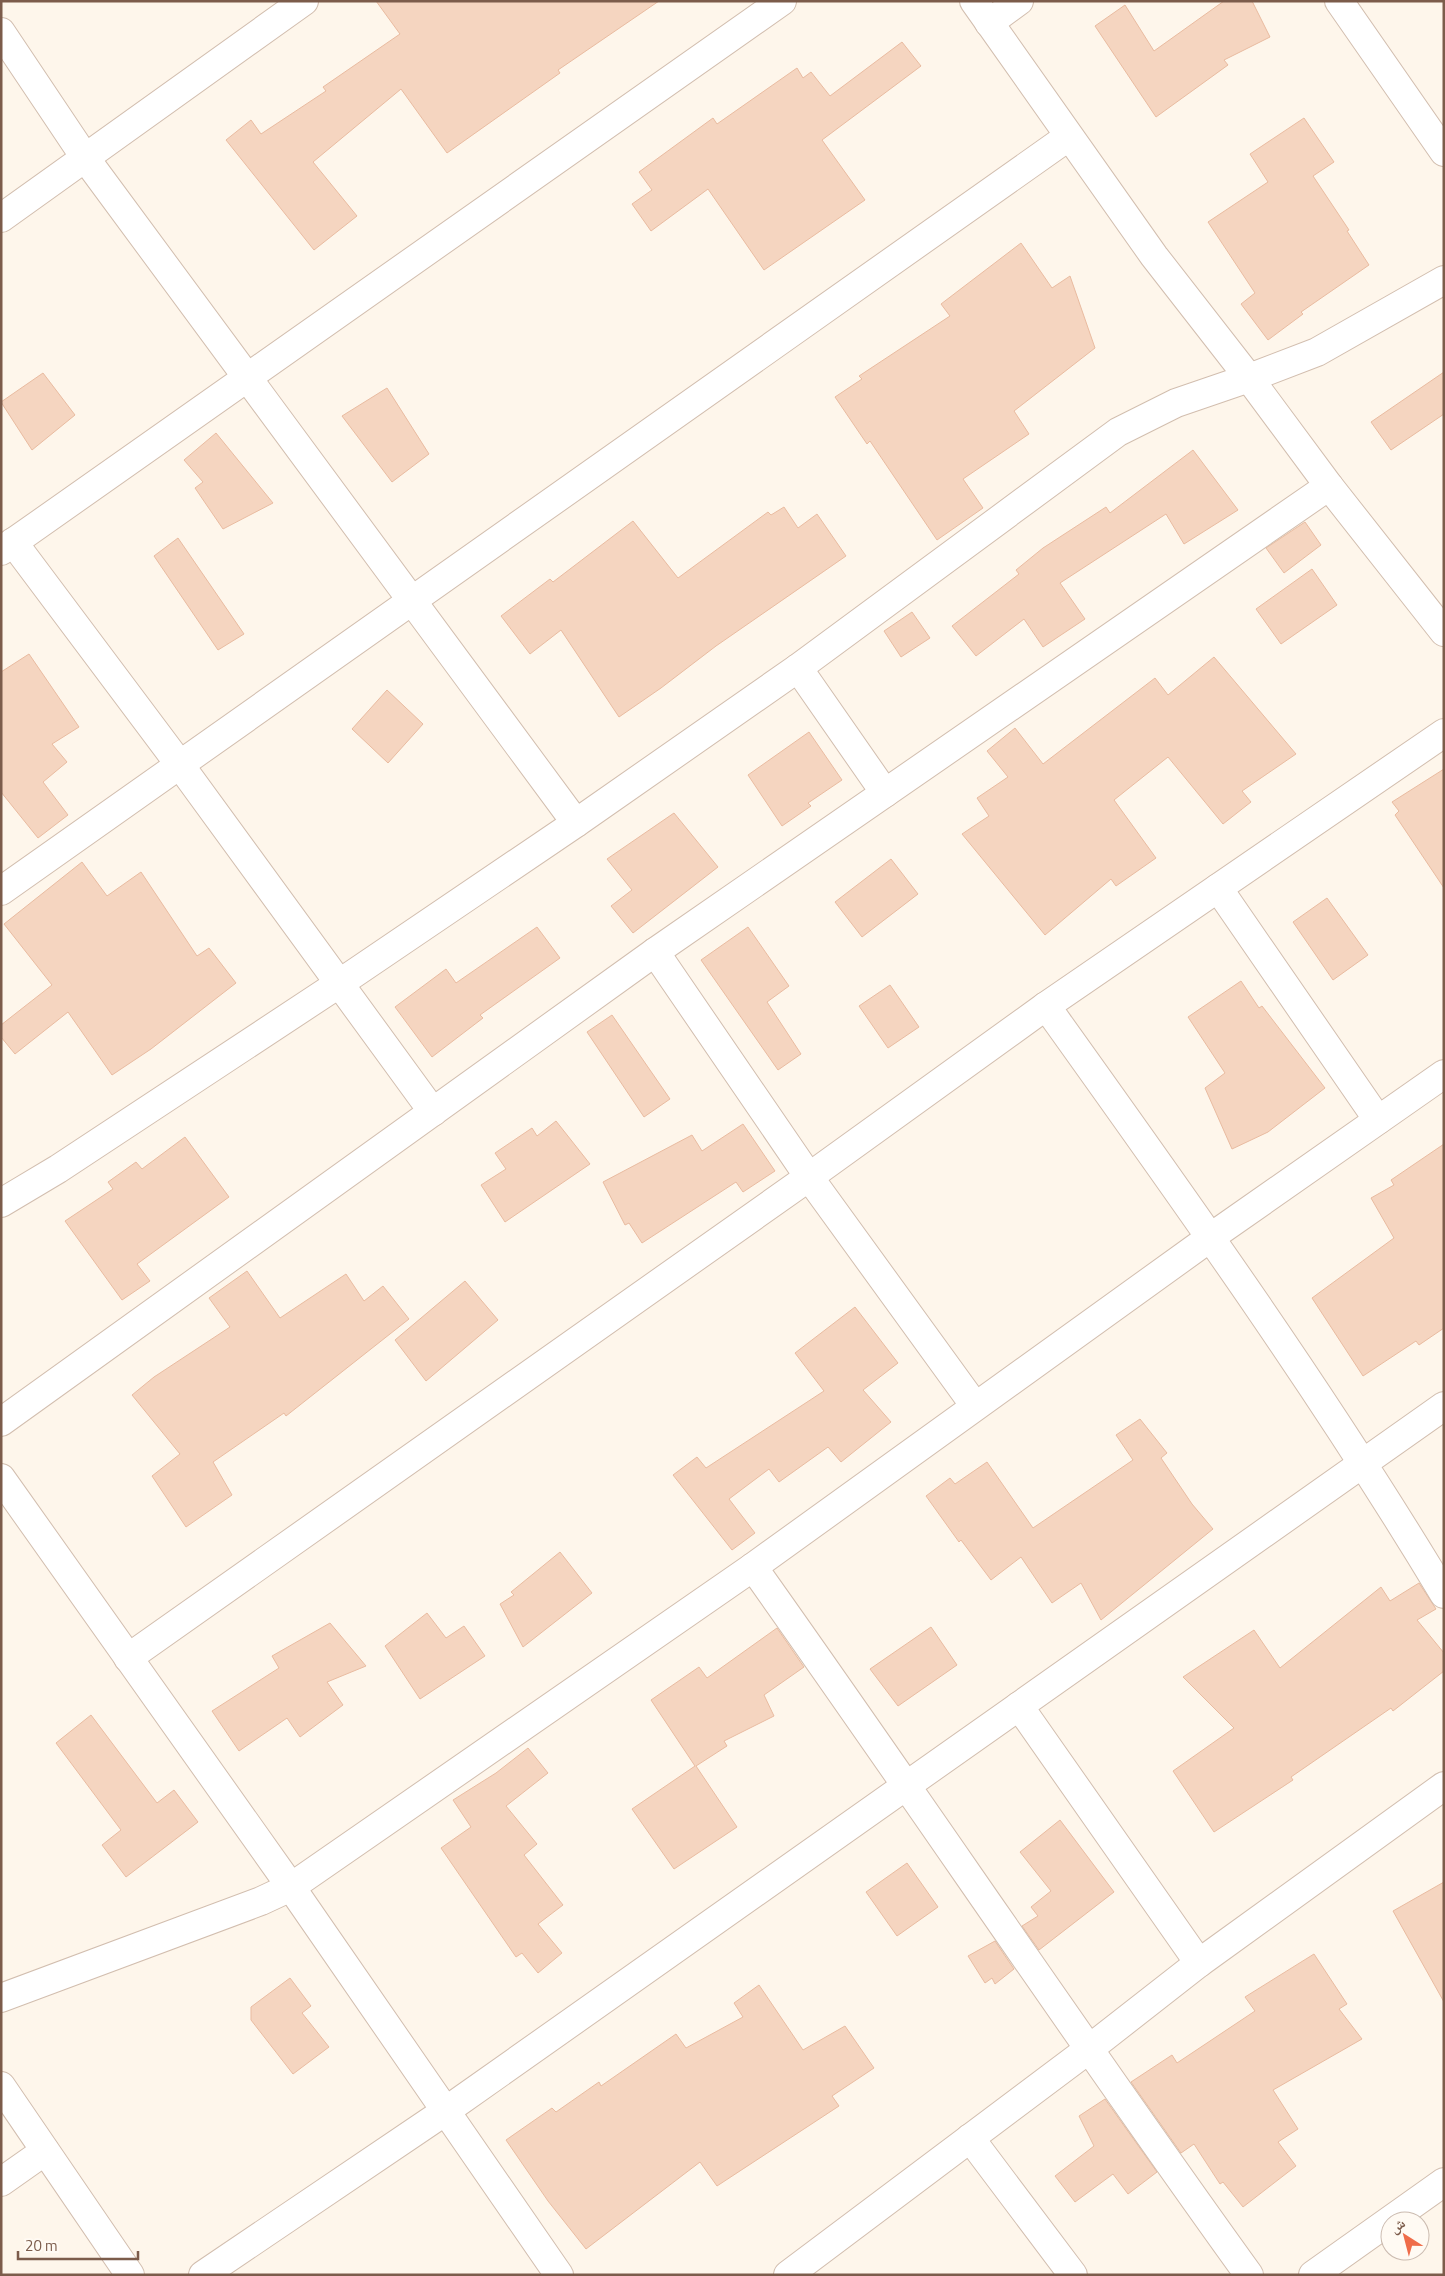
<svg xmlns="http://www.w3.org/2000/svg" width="1445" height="2276" viewBox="0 0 1445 2276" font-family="'Titillium Web','Noto Naskh Arabic',sans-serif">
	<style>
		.building { fill: #f5d5c0; stroke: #e9bba0 }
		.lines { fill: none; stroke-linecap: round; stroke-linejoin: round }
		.street-casing { stroke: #d2beaf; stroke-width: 30 }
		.street { stroke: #fff; stroke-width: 28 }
	</style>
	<rect width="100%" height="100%" fill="#fef6eb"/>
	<g class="building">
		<path d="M 376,1 L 659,1 L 558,70 L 560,73 L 447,153 L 401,89 L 313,162 L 357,216 L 314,250 L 226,140 L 251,120 L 261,134 L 326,91 L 323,87 L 400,34 Z"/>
		<path d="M 1224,1 L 1252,1 L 1270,37 L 1224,60 L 1228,65 L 1156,117 L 1095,26 L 1125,5 L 1154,51 Z"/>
		<path d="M 902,42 L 921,66 L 822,140 L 865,200 L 764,270 L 708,189 L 651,231 L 632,204 L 652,190 L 639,172 L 713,118 L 717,124 L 797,68 L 803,78 L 811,72 L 830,96 Z"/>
		<path d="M 1304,118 L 1334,162 L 1313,176 L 1349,230 L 1347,231 L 1369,265 L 1301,312 L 1303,314 L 1268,340 L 1241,304 L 1255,293 L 1208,222 L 1268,182 L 1250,154 Z"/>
		<path d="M 1021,243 L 1052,288 L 1070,276 L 1095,348 L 1014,411 L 1029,434 L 963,479 L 983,508 L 937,540 L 870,441 L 867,444 L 835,397 L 862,379 L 859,376 L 950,316 L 941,304 Z"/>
		<path d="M 1444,372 L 1444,414 L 1391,450 L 1371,422 Z"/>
		<path d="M 43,373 L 75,415 L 32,450 L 1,402 Z"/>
		<path d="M 387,388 L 429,454 L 392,482 L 342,416 Z"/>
		<path d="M 216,433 L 273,503 L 223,529 L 195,488 L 203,482 L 184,460 Z"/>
		<path d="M 1193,450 L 1238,510 L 1184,544 L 1166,514 L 1060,583 L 1085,619 L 1043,647 L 1024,619 L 976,656 L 952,626 L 1019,574 L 1016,570 L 1043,548 L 1106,507 L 1110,513 Z"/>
		<path d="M 784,507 L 798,528 L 817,514 L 846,556 L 716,646 L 661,688 L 619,717 L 561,630 L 530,654 L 501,616 L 550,579 L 553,582 L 633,521 L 678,578 L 768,512 L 771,515 Z"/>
		<path d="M 1305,522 L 1321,545 L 1284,573 L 1266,548 Z"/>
		<path d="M 178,538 L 244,634 L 218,650 L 154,556 Z"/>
		<path d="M 1312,569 L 1337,605 L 1281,644 L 1256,609 Z"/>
		<path d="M 912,612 L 930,638 L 901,657 L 884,631 Z"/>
		<path d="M 29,654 L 79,727 L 52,744 L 67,762 L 43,782 L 68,815 L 38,838 L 1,792 L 1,672 Z"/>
		<path d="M 1214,657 L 1296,754 L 1242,791 L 1251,802 L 1223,824 L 1168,757 L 1114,800 L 1156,858 L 1116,886 L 1111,879 L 1045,935 L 962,834 L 989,816 L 977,798 L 1008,777 L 987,751 L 1015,728 L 1043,764 L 1155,678 L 1168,695 Z"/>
		<path d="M 387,690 L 423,724 L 388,763 L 352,729 Z"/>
		<path d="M 809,732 L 842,780 L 808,803 L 811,806 L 782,826 L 748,775 Z"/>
		<path d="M 1444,769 L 1444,888 L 1395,815 L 1399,811 L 1392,802 Z"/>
		<path d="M 674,813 L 718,867 L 633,933 L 611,906 L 632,890 L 607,859 Z"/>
		<path d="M 891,859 L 918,894 L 862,937 L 835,902 Z"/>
		<path d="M 82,862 L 107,896 L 141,872 L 197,956 L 209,948 L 236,983 L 151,1049 L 112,1075 L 68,1012 L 15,1054 L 1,1037 L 1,1025 L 52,985 L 4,924 Z"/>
		<path d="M 1327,898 L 1368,955 L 1333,980 L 1293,922 Z"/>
		<path d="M 537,927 L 560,958 L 480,1015 L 483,1018 L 432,1057 L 395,1007 L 446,969 L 456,983 Z"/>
		<path d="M 748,927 L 789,986 L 767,1002 L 801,1054 L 778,1070 L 701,960 Z"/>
		<path d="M 1241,981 L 1259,1008 L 1262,1006 L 1325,1088 L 1268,1132 L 1232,1149 L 1205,1088 L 1225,1073 L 1188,1017 Z"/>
		<path d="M 890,985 L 919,1027 L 888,1048 L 859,1006 Z"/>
		<path d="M 612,1015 L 670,1099 L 644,1117 L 587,1032 Z"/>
		<path d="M 556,1121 L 590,1164 L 505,1222 L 481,1185 L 506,1169 L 495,1153 L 532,1128 L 537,1136 Z"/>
		<path d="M 743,1124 L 775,1171 L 743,1192 L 736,1182 L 642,1243 L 629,1223 L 625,1225 L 603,1182 L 692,1135 L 702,1151 Z"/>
		<path d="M 185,1137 L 229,1197 L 137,1264 L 150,1281 L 122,1300 L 65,1221 L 113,1189 L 108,1182 L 136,1162 L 142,1169 Z"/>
		<path d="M 1444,1144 L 1444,1328 L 1419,1345 L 1416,1341 L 1363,1376 L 1312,1298 L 1394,1238 L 1371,1198 L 1394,1185 L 1391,1180 Z"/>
		<path d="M 247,1271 L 280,1318 L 346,1274 L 364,1301 L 383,1286 L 409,1319 L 286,1416 L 284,1413 L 213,1462 L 232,1495 L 186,1527 L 152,1476 L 180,1454 L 132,1395 L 154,1377 L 230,1327 L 209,1298 Z"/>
		<path d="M 465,1281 L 498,1320 L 426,1381 L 395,1340 Z"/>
		<path d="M 855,1307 L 898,1363 L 863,1390 L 891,1422 L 841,1462 L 828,1447 L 779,1482 L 769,1469 L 729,1499 L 755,1533 L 732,1550 L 673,1475 L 697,1457 L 706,1468 L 824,1391 L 795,1353 Z"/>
		<path d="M 1140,1419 L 1167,1453 L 1161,1458 L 1192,1504 L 1213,1529 L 1101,1620 L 1081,1583 L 1052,1603 L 1021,1557 L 991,1580 L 961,1540 L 959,1542 L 926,1496 L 950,1478 L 955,1484 L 987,1462 L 1033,1528 L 1133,1460 L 1116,1435 Z"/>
		<path d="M 560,1552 L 592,1593 L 523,1647 L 500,1604 L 514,1595 L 511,1592 Z"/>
		<path d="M 1419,1583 L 1436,1609 L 1417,1620 L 1444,1653 L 1444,1671 L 1393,1711 L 1391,1708 L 1291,1777 L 1293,1780 L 1214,1832 L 1173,1771 L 1234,1728 L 1183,1677 L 1254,1630 L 1280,1668 L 1381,1587 L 1390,1601 Z"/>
		<path d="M 427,1613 L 446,1638 L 464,1626 L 485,1656 L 420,1699 L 385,1646 Z"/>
		<path d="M 330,1623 L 366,1666 L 327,1682 L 343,1705 L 300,1737 L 287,1718 L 239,1751 L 212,1711 L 279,1668 L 272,1656 Z"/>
		<path d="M 931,1627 L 957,1665 L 898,1706 L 870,1669 Z"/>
		<path d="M 777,1628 L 804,1667 L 764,1695 L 774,1716 L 724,1741 L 727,1746 L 696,1766 L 737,1827 L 674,1869 L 632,1809 L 695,1766 L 651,1700 L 699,1667 L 707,1678 Z"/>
		<path d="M 91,1715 L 157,1803 L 174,1790 L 198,1822 L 126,1877 L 102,1845 L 121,1830 L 56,1743 Z"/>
		<path d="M 528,1748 L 548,1773 L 506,1806 L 537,1844 L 524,1855 L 563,1905 L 538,1924 L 562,1953 L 538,1973 L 522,1953 L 516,1957 L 441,1848 L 471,1827 L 453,1800 L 496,1773 Z"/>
		<path d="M 1060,1820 L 1114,1892 L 1039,1950 L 1022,1926 L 1038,1916 L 1031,1907 L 1051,1891 L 1020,1852 Z"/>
		<path d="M 907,1863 L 938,1907 L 897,1936 L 866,1892 Z"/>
		<path d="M 1444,1882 L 1444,2002 L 1393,1911 Z"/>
		<path d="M 995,1941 L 1014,1969 L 995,1984 L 992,1978 L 985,1983 L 968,1956 Z"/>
		<path d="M 1314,1954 L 1347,2004 L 1339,2009 L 1362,2039 L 1273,2090 L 1298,2129 L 1278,2142 L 1296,2166 L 1243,2207 L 1223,2182 L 1220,2184 L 1194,2144 L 1181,2153 L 1131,2082 L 1172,2055 L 1177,2063 L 1255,2011 L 1245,1997 Z"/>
		<path d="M 290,1978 L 311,2006 L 302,2013 L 329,2047 L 293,2074 L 251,2020 L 251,2007 Z"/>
		<path d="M 759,1985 L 803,2050 L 845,2026 L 874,2068 L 832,2096 L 839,2106 L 717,2186 L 700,2162 L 586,2249 L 548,2201 L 506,2140 L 552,2108 L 556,2112 L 599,2082 L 601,2086 L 676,2034 L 686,2048 L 743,2017 L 734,2003 Z"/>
		<path d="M 1105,2099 L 1157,2172 L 1128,2194 L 1113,2174 L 1075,2202 L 1055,2176 L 1094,2146 L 1079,2116 Z"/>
	</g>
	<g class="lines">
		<g class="street-casing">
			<g id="street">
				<path d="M 974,1 L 1154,256 L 1249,378 L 1329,486 L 1444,632"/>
				<path d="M 1339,1 L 1444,152"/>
				<path d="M 989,23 L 1019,1"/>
				<path d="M 1,32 L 86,159 L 576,823"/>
				<path d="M 1,218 L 304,1"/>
				<path d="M 13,542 L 180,765 L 433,1112"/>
				<path d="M 1,551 L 782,1"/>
				<path d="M 798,668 L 885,793"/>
				<path d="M 1218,888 L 1378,1120"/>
				<path d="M 1,891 L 1068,137"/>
				<path d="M 655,952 L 809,1177 L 975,1406"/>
				<path d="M 1046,1006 C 1184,1199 1322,1391 1444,1594"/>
				<path d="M 1,1203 L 58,1169 L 340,983 L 576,823 L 798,668 L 1118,432 L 1176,403 L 1249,378 L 1317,352 L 1444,280"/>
				<path d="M 1,1422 L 655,952 L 1329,486"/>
				<path d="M 1,1478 L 291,1887 L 559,2275"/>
				<path d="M 753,1567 C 920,1802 1080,2041 1249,2275"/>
				<path d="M 128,1658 L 809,1177 L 1046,1006 L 1444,733"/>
				<path d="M 1019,1706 L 1199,1963"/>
				<path d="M 1,1998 L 261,1901 L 291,1887 L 753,1567 L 1211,1237 L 1444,1074"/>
				<path d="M 1,2086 L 130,2275"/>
				<path d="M 970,2138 L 1073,2275"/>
				<path d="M 1,2182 L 45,2151"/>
				<path d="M 203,2275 L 447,2110 L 1444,1406"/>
				<path d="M 788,2275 L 1089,2049 L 1199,1963 L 1444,1786"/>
				<path d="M 1313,2275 L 1444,2182"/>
			</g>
		</g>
		<use href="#street" class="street"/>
	</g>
	<rect width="1445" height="2276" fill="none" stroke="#7c5c4b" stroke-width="5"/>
	<g transform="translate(1405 2236) rotate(324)"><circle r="24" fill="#fffaf3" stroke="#cbbbb0"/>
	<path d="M0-4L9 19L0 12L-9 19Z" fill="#ef6c49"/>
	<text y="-8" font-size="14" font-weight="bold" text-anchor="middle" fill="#7c5c4b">ش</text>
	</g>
	<path d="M18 2251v8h120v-8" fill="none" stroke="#7c5c4b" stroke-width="2.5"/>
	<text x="25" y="2251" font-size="15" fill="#7c5c4b" stroke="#fffaf3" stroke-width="4" paint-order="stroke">20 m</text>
</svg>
